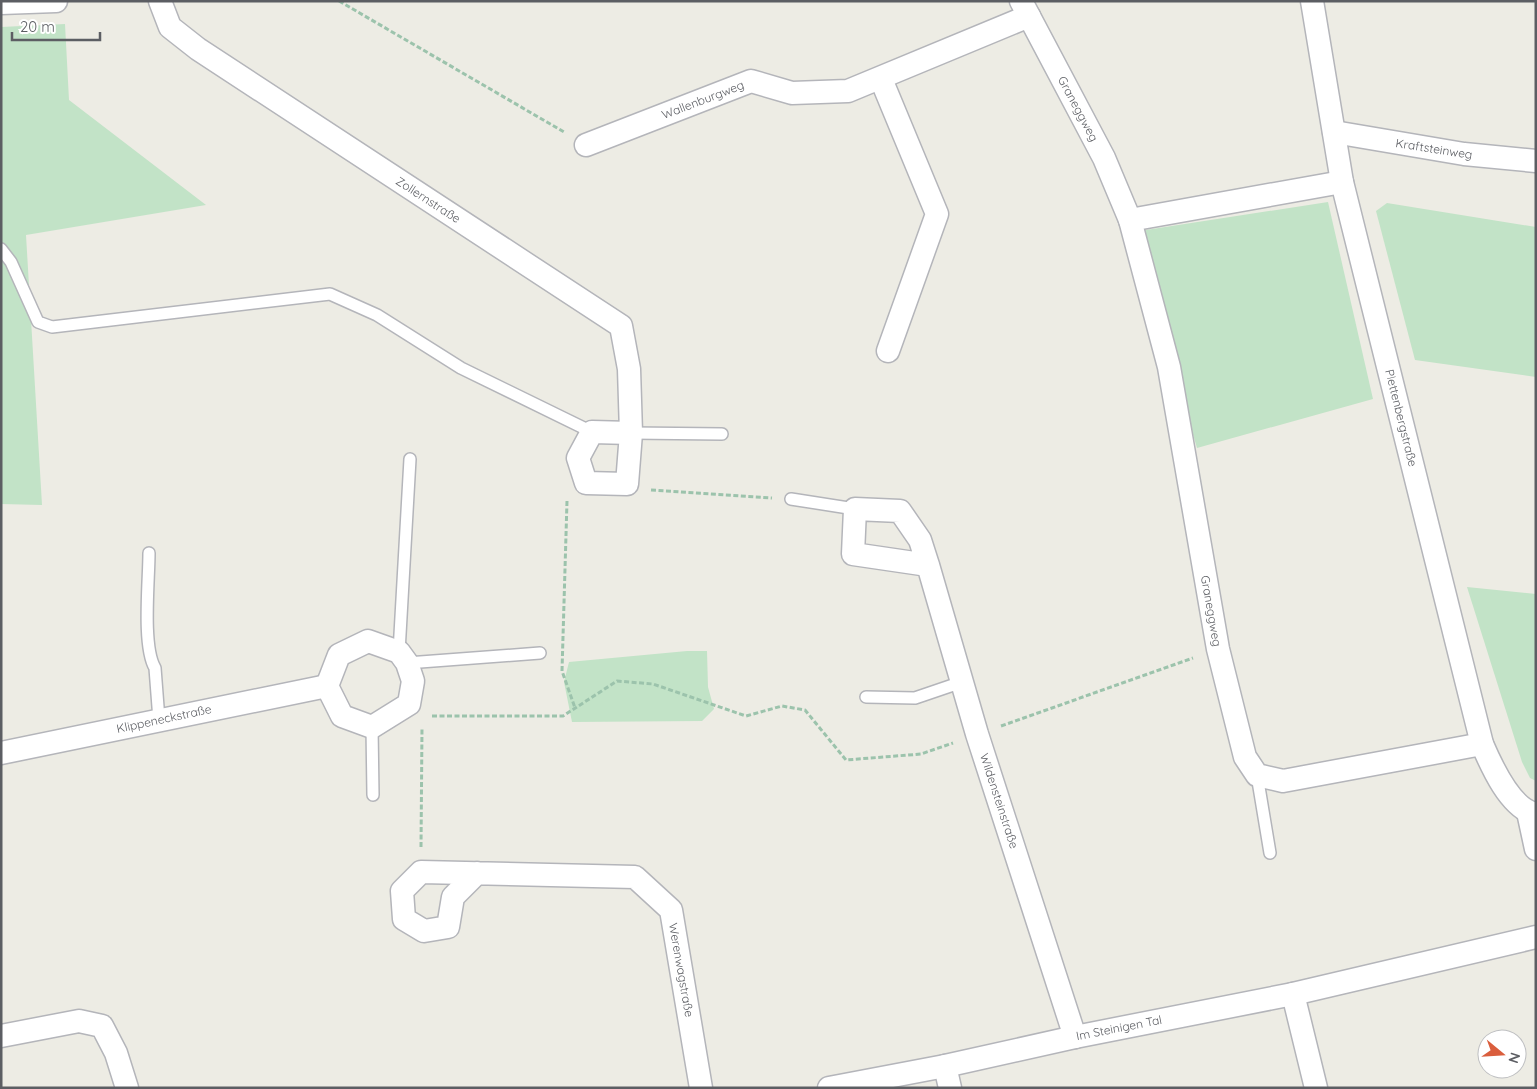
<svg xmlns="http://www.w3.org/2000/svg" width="1537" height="1089" viewBox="0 0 1537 1089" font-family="Quicksand,sans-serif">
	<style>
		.green { fill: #c2e3c7 }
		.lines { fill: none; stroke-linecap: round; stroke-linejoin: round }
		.lane-casing { stroke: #b4b5ba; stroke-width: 14 }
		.street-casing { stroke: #b4b5ba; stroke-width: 25 }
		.path { stroke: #9cc3ac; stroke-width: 3; stroke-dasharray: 5 2.5; stroke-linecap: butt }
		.lane { stroke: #fff; stroke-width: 11 }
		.street { stroke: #fff; stroke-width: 22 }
		.labels { text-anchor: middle; stroke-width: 5; stroke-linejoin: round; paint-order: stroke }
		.street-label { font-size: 12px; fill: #5c5e63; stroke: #fff }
	</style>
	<rect width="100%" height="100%" fill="#edece4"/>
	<g class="green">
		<path d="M 65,24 L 69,100 L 206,205 L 26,235 L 42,505 L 1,504 L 1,27 Z"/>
		<path d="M 1328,202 L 1373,399 L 1197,448 L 1133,232 Z"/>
		<path d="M 1387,203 L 1536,227 L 1536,377 L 1415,360 L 1376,211 Z"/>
		<path d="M 1467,587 L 1536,594 L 1536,781 L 1530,778 L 1522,762 Z"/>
		<path d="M 687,651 L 707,651 L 708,687 L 714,709 L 702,721 L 572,722 L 564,682 L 569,662 Z"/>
	</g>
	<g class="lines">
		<g class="lane-casing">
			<g id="lane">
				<path d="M 1,249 L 11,262 L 38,322 L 52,327 L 330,294 L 377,315 L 461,368 L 592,432"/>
				<path d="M 631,433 L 722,434"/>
				<path d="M 791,499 L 855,509"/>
				<path d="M 149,553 C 149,581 142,646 155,668 L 159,720"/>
				<path d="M 399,652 L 410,459"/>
				<path d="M 407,663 L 540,653"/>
				<path d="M 866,697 L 915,698 L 962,682"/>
				<path d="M 372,727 L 373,795"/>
				<path d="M 1257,775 L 1270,853"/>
			</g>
		</g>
		<g class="street-casing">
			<g id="street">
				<path d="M 160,1 L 170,27 L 198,49 L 621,326 L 629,369 L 631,433 L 627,484 L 586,483 L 578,458 L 592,432 L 631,433"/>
				<path d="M 1021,1 L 1104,158 L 1130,220 L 1169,367 L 1218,649 L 1245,757 L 1257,775 L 1283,781 L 1482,744"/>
				<path d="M 1312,1 L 1342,182 L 1482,744 C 1491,765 1510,809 1536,814"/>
				<path d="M 1,3 L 56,1"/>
				<path d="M 881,79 L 937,214 L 888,351"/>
				<path d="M 1334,132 L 1464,154 L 1536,161"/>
				<path d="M 586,145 L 751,81 L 792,93 L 848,91 L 1029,16"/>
				<path d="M 1130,220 L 1342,182"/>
				<path d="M 928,565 L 853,554 L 855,509 L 900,511 L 920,540 L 928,565 L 977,734 L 1075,1037"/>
				<path d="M 368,641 L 399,652 L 407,663 L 413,681 L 409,704 L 372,727 L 342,716 L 327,686 L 339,655 Z"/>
				<path d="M 1,753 L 327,686"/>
				<path d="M 1528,812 L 1536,849"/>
				<path d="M 477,873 L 453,897 L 448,927 L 424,931 L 404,919 L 402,891 L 421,872 L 635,877 L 671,910 L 701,1088"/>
				<path d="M 1293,994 L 1316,1088"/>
				<path d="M 1,1036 L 79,1021 L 102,1026 L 116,1053 L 127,1088"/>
				<path d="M 945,1066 L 950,1088"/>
				<path d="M 829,1088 L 945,1066 L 1075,1037 L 1293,994 L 1536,937"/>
			</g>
		</g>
		<g class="path">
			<path d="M 339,1 L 564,132"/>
			<path d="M 651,490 L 772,498"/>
			<path d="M 567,501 L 562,671 L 575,708"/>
			<path d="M 432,716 L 563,716 L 617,681 L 653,684 L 746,716 L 782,706 L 805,710 L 846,760 L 921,754 L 953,743"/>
			<path d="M 1001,726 L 1193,658"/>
			<path d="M 421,847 L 422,728"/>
		</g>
		<use href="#lane" class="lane"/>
		<use href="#street" class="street"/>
	</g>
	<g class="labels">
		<g class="street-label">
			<text transform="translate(703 100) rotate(-21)" y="4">Wallenburgweg</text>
			<text transform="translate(1078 109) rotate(62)" y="4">Graneggweg</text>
			<text transform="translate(1434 149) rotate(9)" y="4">Kraftsteinweg</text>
			<text transform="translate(428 200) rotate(33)" y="4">Zollernstraße</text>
			<text transform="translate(1401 418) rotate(76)" y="4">Plettenbergstraße</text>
			<text transform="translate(1211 611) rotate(80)" y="4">Graneggweg</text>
			<text transform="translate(164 719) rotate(-12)" y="4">Klippeneckstraße</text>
			<text transform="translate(999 801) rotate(72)" y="4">Wildensteinstraße</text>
			<text transform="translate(681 970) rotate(80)" y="4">Werenwagstraße</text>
			<text transform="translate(1119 1028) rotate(-11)" y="4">Im Steinigen Tal</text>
		</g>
	</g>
	<rect width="1537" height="1089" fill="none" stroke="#5c5e63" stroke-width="5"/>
	<g transform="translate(1502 1054) rotate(108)"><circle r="24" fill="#ffffff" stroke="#bebfc1"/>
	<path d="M0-4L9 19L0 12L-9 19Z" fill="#da5e3d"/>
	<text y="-8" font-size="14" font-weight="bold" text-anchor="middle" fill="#5c5e63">N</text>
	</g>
	<path d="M12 32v8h88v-8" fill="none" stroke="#5c5e63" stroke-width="2.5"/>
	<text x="20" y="32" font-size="15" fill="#5c5e63" stroke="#ffffff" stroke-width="4" paint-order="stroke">20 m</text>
</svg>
